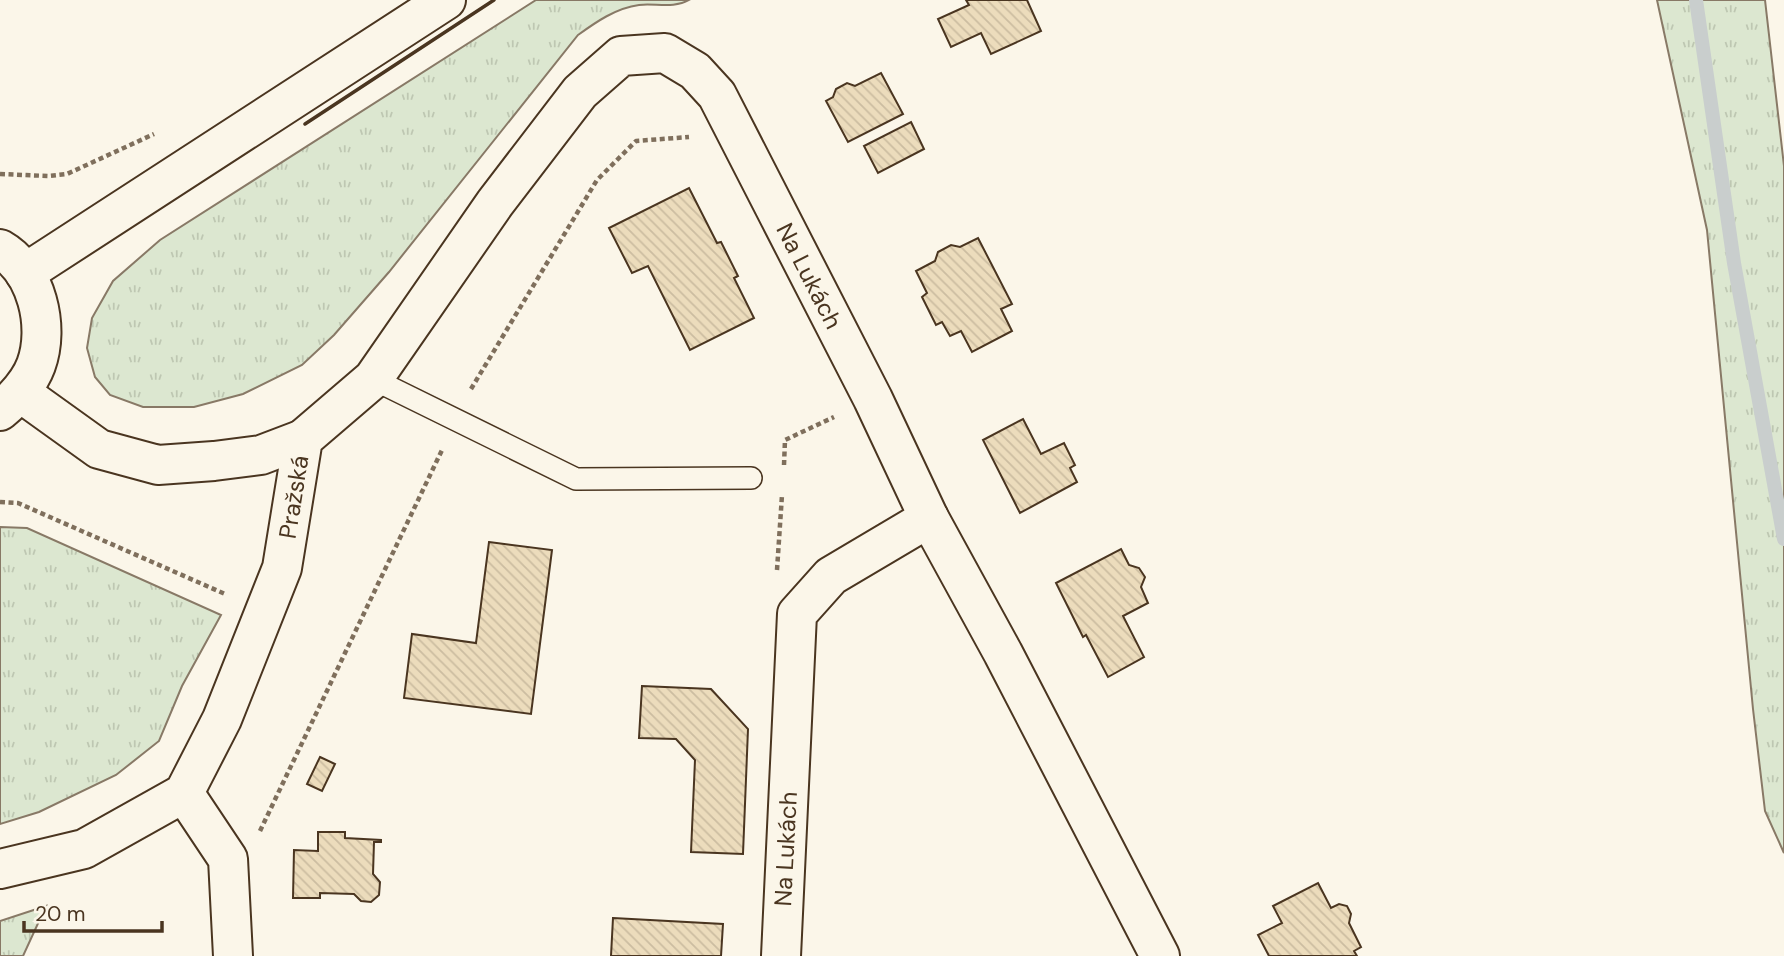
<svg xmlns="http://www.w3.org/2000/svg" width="1784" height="956" viewBox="0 0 1784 956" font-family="'DM Sans',sans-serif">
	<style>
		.grass { fill: url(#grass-tufts); stroke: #887966; stroke-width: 2 }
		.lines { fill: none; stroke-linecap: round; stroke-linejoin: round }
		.stream { stroke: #c9cecd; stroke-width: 14 }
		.building { fill: url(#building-back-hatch); stroke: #4a3520; stroke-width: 2 }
		.service-casing { stroke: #4a3520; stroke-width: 24 }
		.minor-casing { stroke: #4a3520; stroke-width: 42 }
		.secondary-casing { stroke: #4a3520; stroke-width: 42 }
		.path { stroke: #7f6f5c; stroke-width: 4.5; stroke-dasharray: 5 3.5; stroke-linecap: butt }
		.service { stroke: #fbf6e9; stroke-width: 21 }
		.minor { stroke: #fbf6e9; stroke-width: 38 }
		.secondary { stroke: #fbf6e9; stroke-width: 38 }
		.wall { stroke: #4a3520; stroke-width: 3.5 }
		.labels { text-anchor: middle; stroke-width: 5; stroke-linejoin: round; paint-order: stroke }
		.street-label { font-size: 24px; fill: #4a3520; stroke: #fbf6e9 }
	</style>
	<defs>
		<pattern id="grass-tufts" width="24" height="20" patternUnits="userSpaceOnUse" patternTransform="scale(1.75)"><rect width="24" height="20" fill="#dce7d0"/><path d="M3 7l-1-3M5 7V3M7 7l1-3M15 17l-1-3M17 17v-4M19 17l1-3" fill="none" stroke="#bec7b2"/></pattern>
		<pattern id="building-back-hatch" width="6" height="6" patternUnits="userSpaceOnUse" patternTransform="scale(1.75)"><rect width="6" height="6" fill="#ecdcbc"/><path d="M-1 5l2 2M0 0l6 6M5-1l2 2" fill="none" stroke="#ccbda1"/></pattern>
	</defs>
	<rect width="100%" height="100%" fill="#fbf6e9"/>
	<g class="grass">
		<path d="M 536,0 L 689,0 C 674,9 655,3 639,5 C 616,8 596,22 578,35 L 389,272 L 334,335 L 302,365 L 243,394 L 194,407 L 143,407 L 110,395 L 95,377 L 87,348 L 92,318 L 113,281 L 160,240 Z"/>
		<path d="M 1657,0 L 1765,0 L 1784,166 L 1784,853 L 1765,811 L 1753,709 L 1707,230 Z"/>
		<path d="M 0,527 L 27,528 L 221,615 L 182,686 L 159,741 L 116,775 L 39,812 L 0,824 Z"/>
		<path d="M 46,906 L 23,956 L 0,956 L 0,921 Z"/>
	</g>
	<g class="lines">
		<path class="stream" d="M 1696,0 L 1734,263 L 1784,539"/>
	</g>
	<g class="building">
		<path d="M 966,0 L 1027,0 L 1041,31 L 991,54 L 981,33 L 951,47 L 938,19 L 969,5 Z"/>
		<path d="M 881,73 L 903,114 L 848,142 L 826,101 L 833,97 L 836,89 L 847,83 L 855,86 Z"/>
		<path d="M 911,122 L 924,149 L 878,173 L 864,146 Z"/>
		<path d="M 689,188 L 717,243 L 721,242 L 738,276 L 734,278 L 754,318 L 690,350 L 648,266 L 632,273 L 609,228 Z"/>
		<path d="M 978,238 L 1012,304 L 1001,309 L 1012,331 L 972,352 L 961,331 L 950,336 L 942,322 L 936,325 L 922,297 L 927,293 L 916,271 L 935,261 L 938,252 L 951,245 L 960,247 Z"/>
		<path d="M 1023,419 L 1041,454 L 1064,443 L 1075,465 L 1070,468 L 1077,482 L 1020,513 L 983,440 Z"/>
		<path d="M 489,542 L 552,550 L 531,714 L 404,698 L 412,634 L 476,643 Z"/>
		<path d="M 1121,549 L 1129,565 L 1139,568 L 1145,577 L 1141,587 L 1148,603 L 1123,616 L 1144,657 L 1108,677 L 1086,635 L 1083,637 L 1056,583 Z"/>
		<path d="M 642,686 L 711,689 L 748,729 L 743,854 L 691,852 L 695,760 L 676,739 L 639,738 Z"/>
		<path d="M 320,757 L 335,764 L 322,791 L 307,784 Z"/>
		<path d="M 318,832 L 345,832 L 345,838 L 381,840 L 381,842 L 374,842 L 373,874 L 380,882 L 379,895 L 371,902 L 361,901 L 354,894 L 320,893 L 320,898 L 293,898 L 294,850 L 318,851 Z"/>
		<path d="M 1318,883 L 1331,908 L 1339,904 L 1347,906 L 1351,914 L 1349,923 L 1361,947 L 1354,951 L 1357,956 L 1269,956 L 1258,935 L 1282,923 L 1273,906 Z"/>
		<path d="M 613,918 L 723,924 L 721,956 L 611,956 Z"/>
	</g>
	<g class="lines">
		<g class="service-casing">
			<path id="service" d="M 373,379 L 576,479 L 751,478"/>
		</g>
		<g class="minor-casing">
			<g id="minor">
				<path d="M 21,393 L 99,449 L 158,465 L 214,461 L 261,455 L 303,439"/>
				<path d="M 184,793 L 228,859 L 233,956"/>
				<path d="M 0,869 L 84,849 L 184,793 L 222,719 L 282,568 L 303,439 L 373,379 L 495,203 L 580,92 L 621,56 L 665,53 L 695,71 L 717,95 L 873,399 L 929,518 L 1003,653 L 1160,956"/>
				<path d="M 781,956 L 797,614 L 831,576 L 929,518"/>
			</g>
		</g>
		<g class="secondary-casing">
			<g id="secondary">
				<path d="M 0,249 C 37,270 50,327 36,365 C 29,384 15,398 0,411"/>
				<path d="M 25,273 L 446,0"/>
			</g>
		</g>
		<g class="path">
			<path d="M 0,174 L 48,176 L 67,174 L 154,134"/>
			<path d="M 471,389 L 597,180 L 636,141 L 689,137"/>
			<path d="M 784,465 L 785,440 L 834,417"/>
			<path d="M 0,502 L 18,503 L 225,594"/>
			<path d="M 777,570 L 782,495"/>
			<path d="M 260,831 L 442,450"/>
		</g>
		<use href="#service" class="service"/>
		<use href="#minor" class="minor"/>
		<use href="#secondary" class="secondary"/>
		<path class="wall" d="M 305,124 L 494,0"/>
	</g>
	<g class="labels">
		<g class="street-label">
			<text transform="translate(809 276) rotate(63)" y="8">Na Lukách</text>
			<text transform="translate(294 497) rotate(-81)" y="8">Pražská</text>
			<text transform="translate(786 849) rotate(-87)" y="8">Na Lukách</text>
		</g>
	</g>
	<path d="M24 921v10h138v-10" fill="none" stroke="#4a3520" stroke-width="3.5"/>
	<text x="35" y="921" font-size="21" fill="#4a3520" stroke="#fbf6e9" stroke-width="5" paint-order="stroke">20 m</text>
</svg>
